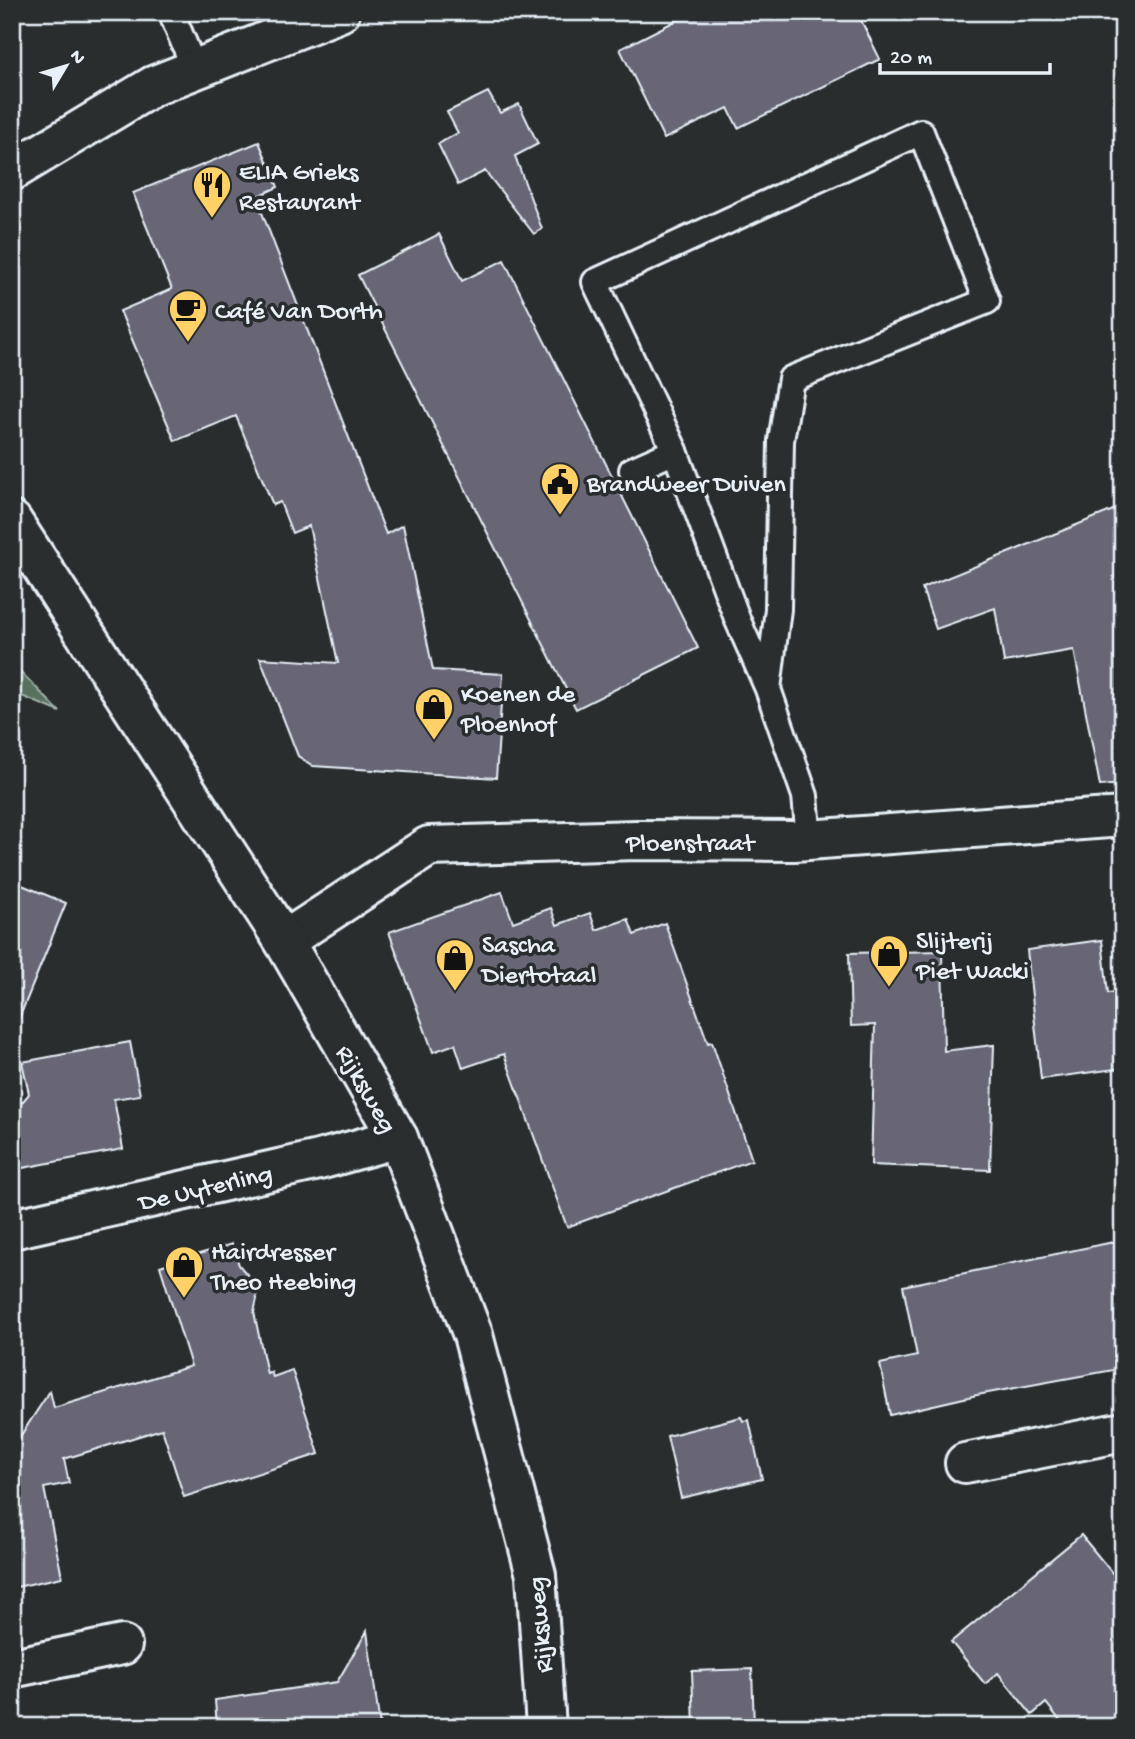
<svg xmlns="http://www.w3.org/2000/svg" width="1135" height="1739" viewBox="0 0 1135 1739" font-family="'Gochi Hand',sans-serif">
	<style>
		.green { fill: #58715e; stroke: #a0b1ab; stroke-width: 2 }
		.building { fill: #686675; stroke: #e8f1f8; stroke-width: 2 }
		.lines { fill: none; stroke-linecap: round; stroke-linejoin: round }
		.service-casing { stroke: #e8f1f8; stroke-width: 30 }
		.minor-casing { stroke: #e8f1f8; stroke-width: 44 }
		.tertiary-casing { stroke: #e8f1f8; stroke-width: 44 }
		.service { stroke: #2a2d2e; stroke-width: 24 }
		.minor { stroke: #2a2d2e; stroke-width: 38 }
		.tertiary { stroke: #2a2d2e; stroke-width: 38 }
		.labels { text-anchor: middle; stroke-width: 7; stroke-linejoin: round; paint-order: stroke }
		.poi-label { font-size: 26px; fill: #e8f1f8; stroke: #2a2d2e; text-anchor: start }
		.street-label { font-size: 26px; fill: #e8f1f8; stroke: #2a2d2e }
	</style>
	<rect width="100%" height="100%" fill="#2a2d2e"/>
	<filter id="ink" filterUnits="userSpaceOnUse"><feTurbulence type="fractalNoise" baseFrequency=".0143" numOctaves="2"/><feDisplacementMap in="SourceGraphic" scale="14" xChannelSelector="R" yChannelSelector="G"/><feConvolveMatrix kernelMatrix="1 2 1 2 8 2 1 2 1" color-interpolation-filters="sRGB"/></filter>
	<g filter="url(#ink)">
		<path class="green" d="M 12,663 L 60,712 L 12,692 Z"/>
		<g class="building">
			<path d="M 693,12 L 857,12 L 880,59 L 738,128 L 728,108 L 664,139 L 620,49 Z"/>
			<path d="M 488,92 L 500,113 L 519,104 L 538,144 L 515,156 L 542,229 L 534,234 L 485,171 L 458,185 L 438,144 L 458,133 L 447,112 Z"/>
			<path d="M 259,142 L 278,187 L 256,197 L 386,534 L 403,525 L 433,670 L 503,674 L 496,778 L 313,766 L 298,756 L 260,658 L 338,663 L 309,526 L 292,533 L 280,502 L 273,505 L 236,416 L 175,441 L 120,311 L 172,289 L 133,193 Z"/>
			<path d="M 439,234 L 462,281 L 504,260 L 698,648 L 576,709 L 358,275 Z"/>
			<path d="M 1123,506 L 1123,784 L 1100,786 L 1074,650 L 1004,662 L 995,608 L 936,629 L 922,588 Z"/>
			<path d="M 12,881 L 66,903 L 14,1031 L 12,1031 Z"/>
			<path d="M 502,892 L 513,922 L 551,908 L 557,925 L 590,913 L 596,930 L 628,919 L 634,935 L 665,923 L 708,1043 L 712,1042 L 752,1160 L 567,1227 L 504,1054 L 463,1068 L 455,1044 L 433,1052 L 389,932 Z"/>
			<path d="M 1102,940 L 1108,993 L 1123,991 L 1123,1068 L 1041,1079 L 1027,950 Z"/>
			<path d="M 942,951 L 944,1051 L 994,1045 L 990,1170 L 871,1165 L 875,1025 L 851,1026 L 849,953 Z"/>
			<path d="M 130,1042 L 140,1095 L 114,1099 L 123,1149 L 12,1170 L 12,1114 L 29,1094 L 22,1062 Z"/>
			<path d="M 1123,1240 L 1123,1343 L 1115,1345 L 1119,1369 L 977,1395 L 890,1415 L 880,1364 L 917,1356 L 903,1286 Z"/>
			<path d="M 232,1244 L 239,1265 L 255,1284 L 257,1299 L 254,1312 L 267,1374 L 271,1372 L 273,1377 L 292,1370 L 319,1454 L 184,1497 L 162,1429 L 64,1459 L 69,1483 L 44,1488 L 62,1577 L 12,1588 L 12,1439 L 19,1438 L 50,1391 L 54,1408 L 191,1366 L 160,1266 Z"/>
			<path d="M 741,1417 L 743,1421 L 749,1420 L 762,1479 L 681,1498 L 667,1436 Z"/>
			<path d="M 1081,1535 L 1123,1586 L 1123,1727 L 1065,1727 L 1046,1703 L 1032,1715 L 998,1673 L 985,1684 L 951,1642 Z"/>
			<path d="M 367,1631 L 380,1727 L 217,1727 L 215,1700 L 337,1682 Z"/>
			<path d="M 752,1669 L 754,1727 L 694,1727 L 692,1671 Z"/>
		</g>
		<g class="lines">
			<g class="service-casing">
				<g id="service">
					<path d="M 171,12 L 195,70"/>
					<path d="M 632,470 L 675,451"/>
					<path d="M 768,689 L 778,609 L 781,441 L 791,379 L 987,301 L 921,132 L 595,282 L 675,451 L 738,621 L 768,689 L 805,796 L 809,840"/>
				</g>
			</g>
			<g class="minor-casing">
				<g id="minor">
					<path d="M 12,171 L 153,86 L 340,12"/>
					<path d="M 284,941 L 429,846 L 637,840 L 794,841 L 1123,817"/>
					<path d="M 12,1229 L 319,1160 L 398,1138"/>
					<path d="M 965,1463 L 1123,1432"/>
					<path d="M 12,1668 L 122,1645"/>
				</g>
			</g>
			<g class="tertiary-casing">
				<path id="tertiary" d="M 12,521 L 284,941 L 398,1138 L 473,1335 L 536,1575 L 546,1727"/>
			</g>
			<use href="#service" class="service"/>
			<use href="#minor" class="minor"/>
			<use href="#tertiary" class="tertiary"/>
		</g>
	</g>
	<defs>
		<g id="restaurant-pin" transform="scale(2.0125)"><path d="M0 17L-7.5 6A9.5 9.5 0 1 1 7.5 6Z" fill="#ffd166" stroke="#2a2d2e"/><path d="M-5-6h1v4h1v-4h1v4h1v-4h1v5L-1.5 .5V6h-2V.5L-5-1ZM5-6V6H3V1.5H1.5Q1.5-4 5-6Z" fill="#111"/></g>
		<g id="cafe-pin" transform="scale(2.0125)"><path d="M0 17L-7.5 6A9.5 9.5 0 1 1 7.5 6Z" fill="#ffd166" stroke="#2a2d2e"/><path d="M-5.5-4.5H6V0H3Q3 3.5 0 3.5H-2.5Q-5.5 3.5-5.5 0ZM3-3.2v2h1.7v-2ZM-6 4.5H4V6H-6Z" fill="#111"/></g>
		<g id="civic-pin" transform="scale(2.0125)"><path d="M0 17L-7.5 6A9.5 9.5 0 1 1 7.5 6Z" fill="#ffd166" stroke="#2a2d2e"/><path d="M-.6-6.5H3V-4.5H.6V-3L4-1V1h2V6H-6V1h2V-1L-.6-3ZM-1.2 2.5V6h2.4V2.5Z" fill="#111"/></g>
		<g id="shop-pin" transform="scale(2.0125)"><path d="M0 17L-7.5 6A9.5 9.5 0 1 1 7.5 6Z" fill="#ffd166" stroke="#2a2d2e"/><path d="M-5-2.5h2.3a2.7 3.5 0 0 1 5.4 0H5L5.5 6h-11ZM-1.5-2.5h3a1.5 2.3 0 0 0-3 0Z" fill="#111"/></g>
	</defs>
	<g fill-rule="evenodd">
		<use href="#restaurant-pin" x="212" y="185"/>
		<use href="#cafe-pin" x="188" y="309"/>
		<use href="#civic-pin" x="560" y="482"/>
		<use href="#shop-pin" x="434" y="707"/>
		<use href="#shop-pin" x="889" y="954"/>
		<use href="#shop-pin" x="455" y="958"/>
		<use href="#shop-pin" x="184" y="1265"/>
	</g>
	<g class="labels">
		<g class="poi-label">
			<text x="239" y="179">ELIA Grieks<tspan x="239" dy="30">Restaurant</tspan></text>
			<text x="215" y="318">Café Van Dorth</text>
			<text x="587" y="491">Brandweer Duiven</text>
			<text x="461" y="701">Koenen de<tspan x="461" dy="30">Ploenhof</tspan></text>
			<text x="916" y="948">Slijterij<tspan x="916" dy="30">Piet Wacki</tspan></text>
			<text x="482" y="952">Sascha<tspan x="482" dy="30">Diertotaal</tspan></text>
			<text x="211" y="1259">Hairdresser<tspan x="211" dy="30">Theo Heebing</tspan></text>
		</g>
		<g class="street-label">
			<text x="690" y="850">Ploenstraat</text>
			<text transform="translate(368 1088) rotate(60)" y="9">Rijksweg</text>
			<text transform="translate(205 1186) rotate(-13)" y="9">De Uyterling</text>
			<text transform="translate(538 1625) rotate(-95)" y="9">Rijksweg</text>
		</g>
	</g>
	<rect width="1135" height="1739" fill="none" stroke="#2a2d2e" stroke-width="42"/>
	<rect x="21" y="21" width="1093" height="1697" fill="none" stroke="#e8f1f8" stroke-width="2.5" filter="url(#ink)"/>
	<g transform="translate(66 66) rotate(52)" stroke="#2a2d2e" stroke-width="5" paint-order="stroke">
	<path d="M0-5L12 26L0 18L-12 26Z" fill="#e8f1f8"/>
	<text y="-10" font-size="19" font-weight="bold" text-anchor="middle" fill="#e8f1f8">N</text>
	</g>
	<path d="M880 63v10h170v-10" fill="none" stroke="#e8f1f8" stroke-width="3.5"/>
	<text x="890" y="63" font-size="21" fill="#e8f1f8" stroke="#2a2d2e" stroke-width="5" paint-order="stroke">20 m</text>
</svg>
